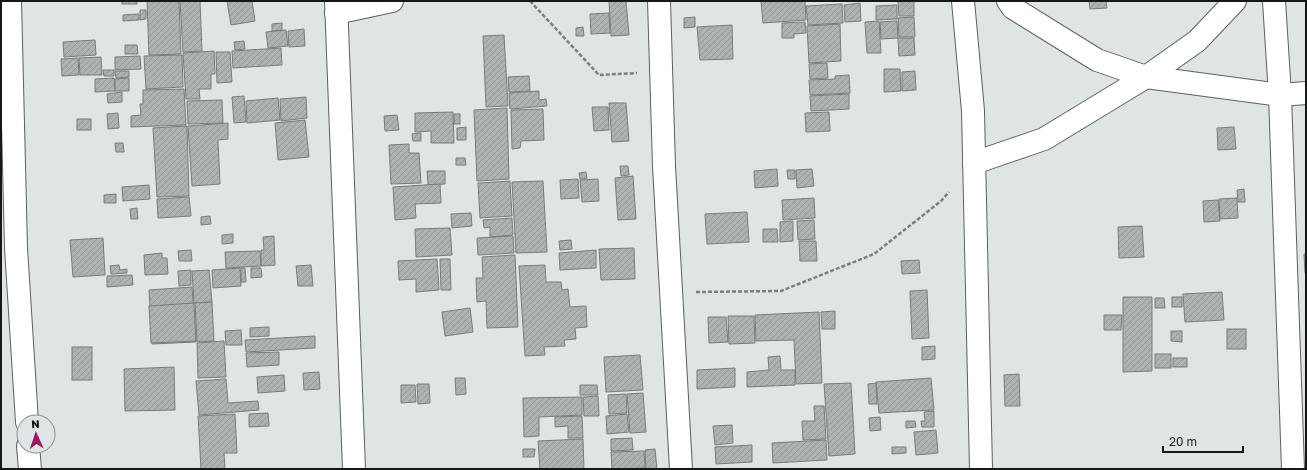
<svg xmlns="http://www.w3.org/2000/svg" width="1307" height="470" viewBox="0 0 1307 470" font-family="'Golos Text',sans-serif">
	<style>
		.building { fill: url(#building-hatch); stroke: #777c7c }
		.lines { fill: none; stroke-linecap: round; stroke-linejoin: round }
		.street-casing { stroke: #5b6060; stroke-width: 24 }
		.path { stroke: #7b7f7f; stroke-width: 2.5; stroke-dasharray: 4 2; stroke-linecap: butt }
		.street { stroke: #fff; stroke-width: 22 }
	</style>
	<defs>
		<pattern id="building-hatch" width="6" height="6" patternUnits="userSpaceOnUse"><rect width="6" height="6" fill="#adb3b2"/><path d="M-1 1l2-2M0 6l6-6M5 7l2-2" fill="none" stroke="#949998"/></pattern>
	</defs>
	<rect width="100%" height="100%" fill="#dfe4e4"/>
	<g class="building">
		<rect x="122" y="1" width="15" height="3"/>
		<path d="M 147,1 L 179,1 L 181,54 L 149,55 Z"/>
		<path d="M 180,1 L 200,1 L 202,51 L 183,52 Z"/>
		<path d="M 227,1 L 252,1 L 255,21 L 231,25 Z"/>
		<path d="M 609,1 L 626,1 L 629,35 L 611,36 Z"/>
		<path d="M 761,1 L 805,1 L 806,20 L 763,23 Z"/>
		<path d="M 898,1 L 914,1 L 914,16 L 899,16 Z"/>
		<path d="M 1089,1 L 1106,1 L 1107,8 L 1090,9 Z"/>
		<path d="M 860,3 L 861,21 L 845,22 L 844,5 Z"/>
		<path d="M 842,4 L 843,23 L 808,25 L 806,6 Z"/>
		<path d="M 897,5 L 897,19 L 876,20 L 876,6 Z"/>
		<path d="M 140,10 L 146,10 L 146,19 L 140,20 Z"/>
		<path d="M 609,13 L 610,33 L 591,34 L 590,14 Z"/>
		<path d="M 139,14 L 139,20 L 123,21 L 123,15 Z"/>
		<path d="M 695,17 L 695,27 L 684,28 L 684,18 Z"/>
		<path d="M 914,17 L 915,37 L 899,37 L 898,18 Z"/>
		<path d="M 879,21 L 881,53 L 867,53 L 865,22 Z"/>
		<path d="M 897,21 L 898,38 L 881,39 L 880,22 Z"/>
		<path d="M 805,22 L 806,33 L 794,34 L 794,38 L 782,38 L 782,23 Z"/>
		<path d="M 282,23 L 282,30 L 272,31 L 272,24 Z"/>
		<path d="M 840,24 L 841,61 L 809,63 L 807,26 Z"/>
		<path d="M 732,25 L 733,59 L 700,60 L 697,27 Z"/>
		<path d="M 583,27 L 584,36 L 576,36 L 576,28 Z"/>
		<path d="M 304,29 L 305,46 L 289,47 L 288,31 Z"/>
		<path d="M 286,30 L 288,46 L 268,48 L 266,32 Z"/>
		<path d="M 504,35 L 508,106 L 486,107 L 483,36 Z"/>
		<path d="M 898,38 L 914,38 L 915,55 L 899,56 Z"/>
		<path d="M 95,40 L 96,55 L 64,57 L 63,42 Z"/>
		<path d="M 244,41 L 245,49 L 235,50 L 234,42 Z"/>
		<path d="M 125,45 L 137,45 L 138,54 L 125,54 Z"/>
		<path d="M 281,48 L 282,65 L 233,68 L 232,51 Z"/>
		<path d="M 214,51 L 215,74 L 211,74 L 211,89 L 199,89 L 200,99 L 186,99 L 183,53 Z"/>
		<path d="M 216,52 L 230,52 L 232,82 L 217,83 Z"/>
		<path d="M 182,55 L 183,87 L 146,89 L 144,56 Z"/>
		<path d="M 140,56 L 141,69 L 115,70 L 115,57 Z"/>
		<path d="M 101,57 L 102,75 L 80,75 L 79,58 Z"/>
		<path d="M 78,58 L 79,75 L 62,76 L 61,59 Z"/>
		<path d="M 827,63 L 828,78 L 810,79 L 809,64 Z"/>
		<path d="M 884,69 L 900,69 L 901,91 L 884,92 Z"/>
		<path d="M 103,70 L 114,70 L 114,76 L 104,76 Z"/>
		<path d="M 115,71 L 129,71 L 129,77 L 116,78 Z"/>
		<path d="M 915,71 L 916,90 L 902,91 L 902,72 Z"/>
		<path d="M 849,75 L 850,93 L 810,95 L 809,80 L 835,79 L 835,76 Z"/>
		<path d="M 529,76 L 530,91 L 509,92 L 508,77 Z"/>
		<path d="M 114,78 L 115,91 L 95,92 L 95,79 Z"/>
		<path d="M 129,78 L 129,91 L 115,91 L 115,79 Z"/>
		<path d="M 184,89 L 186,125 L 131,127 L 131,116 L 141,115 L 140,104 L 143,104 L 143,90 Z"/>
		<path d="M 539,91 L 539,100 L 546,99 L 547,106 L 510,109 L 509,93 Z"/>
		<path d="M 122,92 L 122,102 L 108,103 L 107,94 Z"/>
		<path d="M 849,94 L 849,109 L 811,111 L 810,96 Z"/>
		<path d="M 244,96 L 246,122 L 234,123 L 232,97 Z"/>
		<path d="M 306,97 L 307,118 L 281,121 L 280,99 Z"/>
		<path d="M 278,98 L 280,120 L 247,123 L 246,101 Z"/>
		<path d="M 222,100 L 223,123 L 188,124 L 187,101 Z"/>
		<path d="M 609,103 L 626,103 L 629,141 L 612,142 Z"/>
		<path d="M 592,107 L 608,107 L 609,130 L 594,131 Z"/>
		<path d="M 507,108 L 509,179 L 477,181 L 474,110 Z"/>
		<path d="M 543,109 L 544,140 L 521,141 L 520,148 L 512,149 L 511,110 Z"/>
		<path d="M 453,112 L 454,143 L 431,143 L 431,131 L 415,132 L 415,113 Z"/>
		<path d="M 829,112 L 830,131 L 806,132 L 805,113 Z"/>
		<path d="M 118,113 L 119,128 L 108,129 L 107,114 Z"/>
		<rect x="454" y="114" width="6" height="10"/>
		<path d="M 397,115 L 399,130 L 385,131 L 384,116 Z"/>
		<rect x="77" y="119" width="14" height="11"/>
		<path d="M 305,120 L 309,157 L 278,160 L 275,123 Z"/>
		<path d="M 228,123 L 228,139 L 218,140 L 220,184 L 192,186 L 188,126 Z"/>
		<path d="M 187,126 L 189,196 L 157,197 L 153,128 Z"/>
		<path d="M 466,127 L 466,140 L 457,140 L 457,128 Z"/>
		<path d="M 1234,127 L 1236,149 L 1218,150 L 1217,128 Z"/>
		<path d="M 421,133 L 421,141 L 413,141 L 412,134 Z"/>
		<path d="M 115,143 L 123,143 L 124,152 L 116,152 Z"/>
		<path d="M 409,144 L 409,153 L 419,153 L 421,183 L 391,184 L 389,145 Z"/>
		<path d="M 456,158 L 465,158 L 466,165 L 456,165 Z"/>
		<path d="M 620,166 L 628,166 L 629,175 L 621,176 Z"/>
		<path d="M 777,169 L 778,186 L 755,188 L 754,171 Z"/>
		<path d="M 812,169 L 814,186 L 797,188 L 796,170 Z"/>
		<path d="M 787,170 L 795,170 L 795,179 L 788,179 Z"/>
		<path d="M 427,171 L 445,171 L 445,184 L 428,185 Z"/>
		<path d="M 586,172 L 587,179 L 580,179 L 579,173 Z"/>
		<path d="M 633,176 L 636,219 L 618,220 L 615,178 Z"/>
		<path d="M 578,179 L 579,198 L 561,199 L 560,180 Z"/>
		<path d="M 598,179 L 599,201 L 582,202 L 580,180 Z"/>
		<path d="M 510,181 L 512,216 L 480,218 L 478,183 Z"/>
		<path d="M 543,181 L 547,252 L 516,253 L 512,182 Z"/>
		<path d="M 440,184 L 441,203 L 415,204 L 416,218 L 395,220 L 393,187 Z"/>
		<path d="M 149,185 L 150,199 L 123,201 L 122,187 Z"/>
		<path d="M 1244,189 L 1245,202 L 1238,202 L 1237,190 Z"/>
		<path d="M 116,194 L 116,203 L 104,203 L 104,195 Z"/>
		<path d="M 189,197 L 191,216 L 158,218 L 157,199 Z"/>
		<path d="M 814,198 L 815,218 L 783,220 L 782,200 Z"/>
		<path d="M 1237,198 L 1238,218 L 1220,219 L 1219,199 Z"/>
		<path d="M 1218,200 L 1220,221 L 1204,222 L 1203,201 Z"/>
		<path d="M 137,208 L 138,219 L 131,219 L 130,209 Z"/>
		<path d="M 747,212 L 749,242 L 707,244 L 705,214 Z"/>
		<path d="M 471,213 L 472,226 L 452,228 L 451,214 Z"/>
		<path d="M 210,216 L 211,224 L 201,225 L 201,217 Z"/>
		<path d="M 512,218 L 513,235 L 490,237 L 490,227 L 484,228 L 483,220 Z"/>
		<path d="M 814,220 L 815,239 L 798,240 L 797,221 Z"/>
		<path d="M 793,221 L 793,241 L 780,242 L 780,222 Z"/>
		<path d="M 1142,226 L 1144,257 L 1119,258 L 1118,227 Z"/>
		<path d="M 450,228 L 452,255 L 416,257 L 415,229 Z"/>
		<path d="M 763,229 L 777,229 L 778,242 L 763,242 Z"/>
		<path d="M 233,234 L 233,243 L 222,244 L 222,235 Z"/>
		<path d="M 274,236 L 275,265 L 261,266 L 261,250 L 264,250 L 263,237 Z"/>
		<path d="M 513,236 L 514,253 L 478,255 L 477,238 Z"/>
		<path d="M 103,238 L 105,275 L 73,277 L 70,240 Z"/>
		<path d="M 571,240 L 572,249 L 560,250 L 559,241 Z"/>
		<path d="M 799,241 L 816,241 L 817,261 L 800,261 Z"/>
		<path d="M 634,248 L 635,279 L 601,280 L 599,249 Z"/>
		<path d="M 191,250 L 192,261 L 179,261 L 178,251 Z"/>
		<path d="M 596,250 L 596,268 L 560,270 L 559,253 Z"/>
		<path d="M 260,251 L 261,266 L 226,268 L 225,252 Z"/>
		<path d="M 162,253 L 162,258 L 167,258 L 168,274 L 145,275 L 144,255 Z"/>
		<path d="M 1304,254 L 1306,254 L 1306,273 L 1305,273 Z"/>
		<path d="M 515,255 L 518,327 L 487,328 L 486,301 L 477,302 L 476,278 L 483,278 L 482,257 Z"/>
		<path d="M 437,259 L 439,290 L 416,292 L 416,279 L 399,280 L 398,261 Z"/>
		<path d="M 440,259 L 450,259 L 451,290 L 441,290 Z"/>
		<path d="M 919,260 L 920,273 L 902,274 L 901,261 Z"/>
		<path d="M 119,265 L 120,270 L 127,269 L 127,273 L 111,274 L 110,266 Z"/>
		<path d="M 311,265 L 313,286 L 298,286 L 296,266 Z"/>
		<path d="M 545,265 L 546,282 L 561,282 L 562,290 L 568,289 L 570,307 L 586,306 L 587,327 L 575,328 L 576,339 L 564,340 L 565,346 L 544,347 L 545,355 L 525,356 L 519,266 Z"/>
		<path d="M 240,268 L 241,286 L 213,288 L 212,270 Z"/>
		<path d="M 241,268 L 245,268 L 246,282 L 241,282 Z"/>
		<path d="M 251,268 L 261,268 L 262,277 L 251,278 Z"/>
		<path d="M 191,270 L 191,285 L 179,286 L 178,271 Z"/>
		<path d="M 209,270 L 212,302 L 194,303 L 192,271 Z"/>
		<path d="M 132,275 L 133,285 L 107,287 L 107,276 Z"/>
		<path d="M 192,287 L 196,342 L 152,344 L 149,290 Z"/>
		<path d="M 927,290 L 929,338 L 912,339 L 910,291 Z"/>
		<path d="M 1222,292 L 1224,320 L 1185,322 L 1183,294 Z"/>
		<path d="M 1123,297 L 1152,297 L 1152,371 L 1123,372 Z"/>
		<rect x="1172" y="297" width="10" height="10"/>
		<path d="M 1155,298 L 1164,298 L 1165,308 L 1155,308 Z"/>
		<path d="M 212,302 L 214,341 L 197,342 L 195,303 Z"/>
		<path d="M 194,303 L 196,341 L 151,343 L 149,306 Z"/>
		<path d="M 470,308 L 473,332 L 445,336 L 442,312 Z"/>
		<path d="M 835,311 L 835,329 L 822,329 L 821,312 Z"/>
		<path d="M 819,312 L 822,383 L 796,384 L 794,340 L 756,341 L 755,315 Z"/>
		<path d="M 1104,315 L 1122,315 L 1121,330 L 1104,330 Z"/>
		<path d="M 728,316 L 754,316 L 755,343 L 729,344 Z"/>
		<path d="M 708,317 L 726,317 L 728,342 L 709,343 Z"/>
		<path d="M 269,327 L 269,336 L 250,337 L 250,328 Z"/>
		<rect x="1227" y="329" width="19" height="20"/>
		<path d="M 241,330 L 242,345 L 226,345 L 225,331 Z"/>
		<path d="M 1171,331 L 1182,331 L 1182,342 L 1171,341 Z"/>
		<path d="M 315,336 L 315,348 L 246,352 L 245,340 Z"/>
		<path d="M 224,341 L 226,377 L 198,378 L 197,343 Z"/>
		<path d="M 935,346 L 935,359 L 922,360 L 922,347 Z"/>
		<rect x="72" y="347" width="20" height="33"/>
		<path d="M 279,352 L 279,365 L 247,367 L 246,353 Z"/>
		<rect x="1155" y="354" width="16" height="14"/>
		<path d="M 640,355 L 643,390 L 606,392 L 604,357 Z"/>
		<path d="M 780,356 L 781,370 L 795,370 L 795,385 L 747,387 L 747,372 L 769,370 L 768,357 Z"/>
		<rect x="1173" y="358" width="14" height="9"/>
		<path d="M 174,367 L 175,410 L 125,411 L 124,369 Z"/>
		<path d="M 735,368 L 735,387 L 697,389 L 697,370 Z"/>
		<path d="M 319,372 L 320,389 L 304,390 L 303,373 Z"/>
		<path d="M 1019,374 L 1020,406 L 1005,406 L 1004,375 Z"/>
		<path d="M 284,375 L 285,391 L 258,393 L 257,377 Z"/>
		<path d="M 455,378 L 465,378 L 466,394 L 456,395 Z"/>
		<path d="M 931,378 L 934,410 L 879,413 L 876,382 Z"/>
		<path d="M 226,379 L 228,403 L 258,401 L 259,410 L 199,415 L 196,381 Z"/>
		<path d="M 851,383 L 855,454 L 829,456 L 824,384 Z"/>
		<path d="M 876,383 L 877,404 L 869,404 L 868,384 Z"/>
		<path d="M 417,384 L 429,384 L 430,403 L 418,404 Z"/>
		<path d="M 401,385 L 415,385 L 416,402 L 401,403 Z"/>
		<path d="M 580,385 L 597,385 L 598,395 L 580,395 Z"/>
		<path d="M 643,393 L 646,432 L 630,433 L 627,394 Z"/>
		<path d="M 626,394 L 627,413 L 609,414 L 608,395 Z"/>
		<path d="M 598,396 L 599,416 L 584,416 L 583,397 Z"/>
		<path d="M 582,397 L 582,415 L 539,417 L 539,436 L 524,437 L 523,398 Z"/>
		<path d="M 814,406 L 824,406 L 826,439 L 803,440 L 802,421 L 815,421 Z"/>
		<path d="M 934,411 L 934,427 L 922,427 L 921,421 L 925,421 L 924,412 Z"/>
		<path d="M 268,413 L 269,426 L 249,427 L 249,414 Z"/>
		<path d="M 235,414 L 237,453 L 224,453 L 225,469 L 201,469 L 198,416 Z"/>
		<path d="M 627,414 L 629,432 L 607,434 L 606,416 Z"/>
		<path d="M 582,416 L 583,438 L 568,438 L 568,426 L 555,427 L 555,417 Z"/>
		<path d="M 880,417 L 881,430 L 870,431 L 869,418 Z"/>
		<path d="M 906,421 L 915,421 L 916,427 L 906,428 Z"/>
		<path d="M 732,425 L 733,443 L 715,445 L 713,426 Z"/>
		<path d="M 936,430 L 938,453 L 916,455 L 914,432 Z"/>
		<path d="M 632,438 L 633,450 L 611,451 L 611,439 Z"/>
		<path d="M 583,439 L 584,469 L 540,469 L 538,441 Z"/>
		<path d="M 826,440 L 827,460 L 773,463 L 772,443 Z"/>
		<path d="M 752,445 L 752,462 L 716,464 L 715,447 Z"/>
		<path d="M 892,447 L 906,447 L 906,453 L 892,454 Z"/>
		<path d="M 523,449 L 535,449 L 534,457 L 523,457 Z"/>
		<path d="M 655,449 L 657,469 L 646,469 L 645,450 Z"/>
		<path d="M 644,451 L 645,468 L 612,469 L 611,452 Z"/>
	</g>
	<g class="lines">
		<g class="street-casing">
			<g id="street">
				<path d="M 10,1 L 16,248 L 27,422"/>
				<path d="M 336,1 L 354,469"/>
				<path d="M 659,1 L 664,166 L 681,469"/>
				<path d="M 963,1 L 973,111 L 981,469"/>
				<path d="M 1008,1 L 1013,8 L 1097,60 L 1146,77 L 1280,95 L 1306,93"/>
				<path d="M 1274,1 L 1280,95 L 1293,469"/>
				<path d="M 336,13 L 392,1"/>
				<path d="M 974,163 L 1044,139 L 1146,77 L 1197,41 L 1235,1"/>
				<path d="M 28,446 L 30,469"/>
			</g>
		</g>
		<g class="path">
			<path d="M 530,1 L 599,75 L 637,73"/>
			<path d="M 696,292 L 781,291 L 874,254 L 941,201 L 949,192"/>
		</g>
		<use href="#street" class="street"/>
	</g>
	<rect width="1307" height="470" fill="none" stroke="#161818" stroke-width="4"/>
	<g transform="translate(36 434) rotate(357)"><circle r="19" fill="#dfe4e4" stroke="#8f9292"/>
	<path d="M0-3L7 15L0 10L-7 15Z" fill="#a01661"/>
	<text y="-6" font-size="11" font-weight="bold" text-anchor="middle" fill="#161818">N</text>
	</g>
	<path d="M1163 446v6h80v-6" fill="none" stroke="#161818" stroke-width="2"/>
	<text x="1169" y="446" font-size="12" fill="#161818" stroke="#dfe4e4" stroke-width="3" paint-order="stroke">20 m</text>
</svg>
